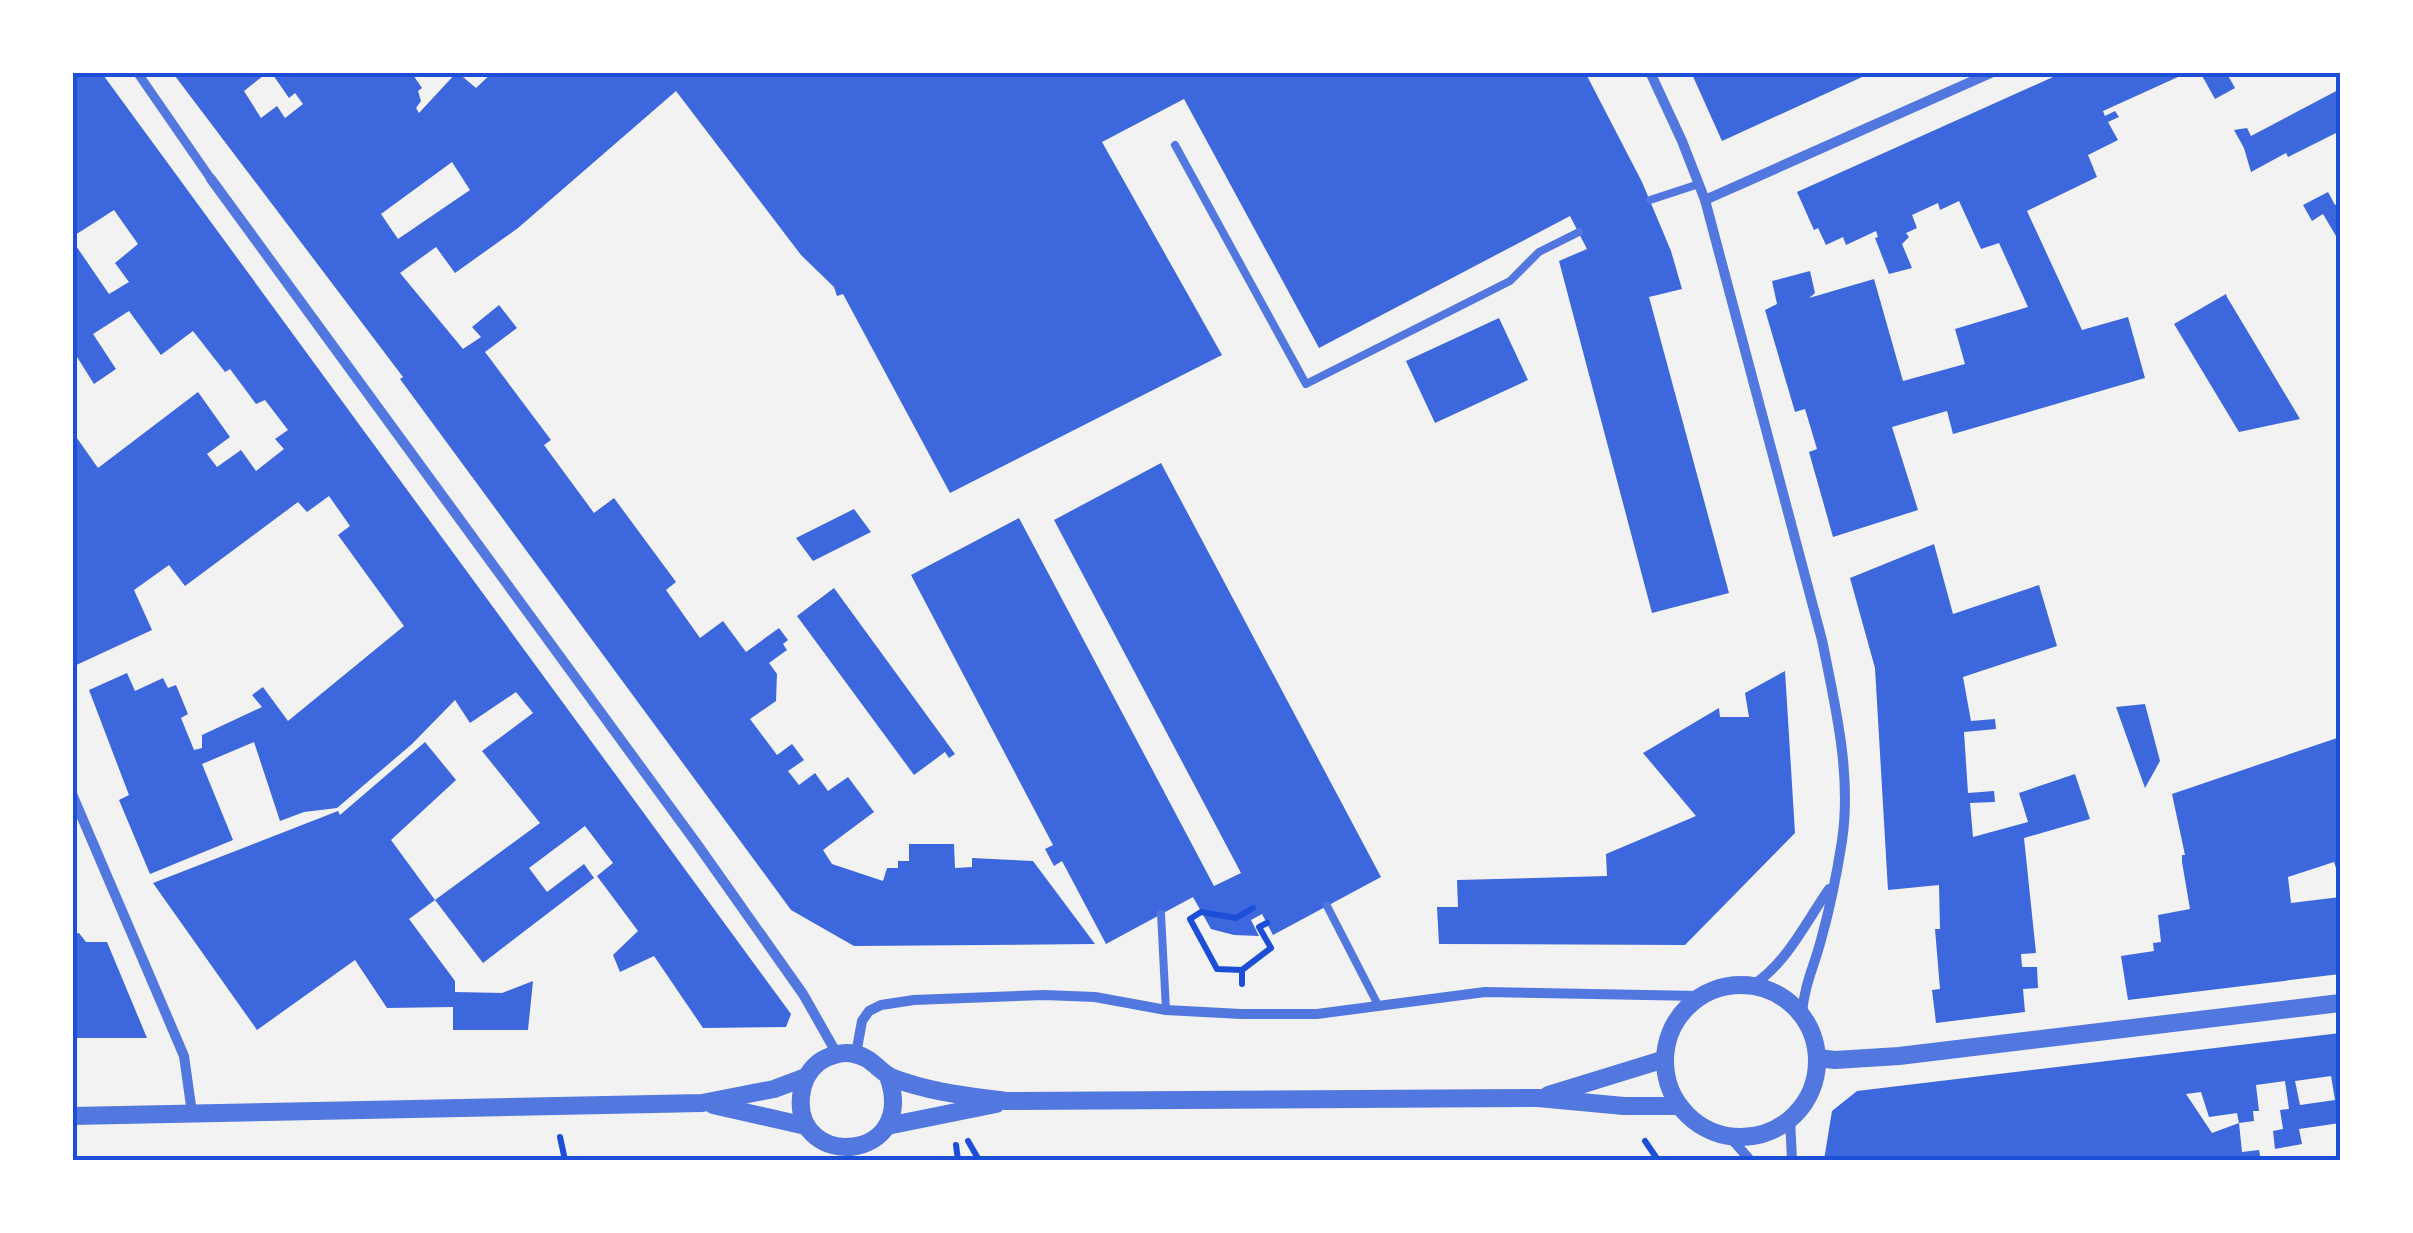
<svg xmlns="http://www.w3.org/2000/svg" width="2413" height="1233" viewBox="0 0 2413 1233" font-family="Rubik,sans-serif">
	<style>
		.building { fill: #3d67dc; fill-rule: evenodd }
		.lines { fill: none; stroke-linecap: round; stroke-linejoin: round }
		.path { stroke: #1d4ed8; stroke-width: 6 }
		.service { stroke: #5277de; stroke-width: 8 }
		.pedestrian { stroke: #5277de; stroke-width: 9 }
		.minor { stroke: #5277de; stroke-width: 10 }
		.tertiary { stroke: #5277de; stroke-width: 18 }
		.neatline { fill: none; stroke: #1d4ed8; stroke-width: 4 }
	</style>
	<rect width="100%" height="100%" fill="#f2f2f2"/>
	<g class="building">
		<path d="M 72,72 L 101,72 L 791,1014 L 786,1027 L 703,1028 L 654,956 L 620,972 L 613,955 L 638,931 L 597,876 L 613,863 L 585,826 L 529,868 L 547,892 L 584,864 L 594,878 L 483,963 L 435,900 L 540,823 L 482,751 L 533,713 L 516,692 L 470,723 L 455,700 L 412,744 L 337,808 L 304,812 L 280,821 L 254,742 L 202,764 L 233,840 L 150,874 L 119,800 L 129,795 L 89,690 L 127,673 L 135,691 L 163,678 L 168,688 L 176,685 L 188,714 L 181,718 L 194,750 L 202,748 L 202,735 L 262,707 L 252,695 L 263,687 L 288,721 L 404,626 L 338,535 L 350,526 L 329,496 L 307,512 L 298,502 L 185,586 L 169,565 L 134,590 L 152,630 L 72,667 L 72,431 L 98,468 L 198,392 L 230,437 L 207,454 L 217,467 L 241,450 L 256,471 L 284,449 L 275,439 L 288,430 L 265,400 L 256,404 L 230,369 L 225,372 L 193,331 L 161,355 L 129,311 L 93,334 L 116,369 L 94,384 L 72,349 L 72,240 L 109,294 L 129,282 L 115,263 L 138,244 L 114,210 L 72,237 Z"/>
		<path d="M 172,72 L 268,72 L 244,91 L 261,118 L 277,106 L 285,118 L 303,104 L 295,93 L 289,98 L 271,72 L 411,72 L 422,88 L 418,91 L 421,101 L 416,108 L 419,113 L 457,72 L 476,88 L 493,72 L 1585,72 L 1642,182 L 1671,251 L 1682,289 L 1649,297 L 1729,593 L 1652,613 L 1559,261 L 1587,249 L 1570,216 L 1319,348 L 1184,99 L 1102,142 L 1222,355 L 950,493 L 843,294 L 837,296 L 834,287 L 801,255 L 676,91 L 518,228 L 455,273 L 436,247 L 400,273 L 463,349 L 481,337 L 472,327 L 499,305 L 517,328 L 485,352 L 551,440 L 544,445 L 594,513 L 614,498 L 676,582 L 666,590 L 700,638 L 723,621 L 746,652 L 779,628 L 788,640 L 783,644 L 787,650 L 769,663 L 777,674 L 776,701 L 750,719 L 777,755 L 792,744 L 804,760 L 788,771 L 799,785 L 815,773 L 828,791 L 848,777 L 874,812 L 823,850 L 832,864 L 883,881 L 887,868 L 898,868 L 898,861 L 909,861 L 909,844 L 954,844 L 955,868 L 972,867 L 972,858 L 1033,861 L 1095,944 L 854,946 L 791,910 L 400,379 L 403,377 ZM 452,162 L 470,190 L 398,239 L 381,214 Z"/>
		<path d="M 1691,72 L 1873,72 L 1722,141 Z"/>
		<path d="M 2064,72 L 2189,72 L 2103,111 L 2105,116 L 2115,111 L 2119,117 L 2108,122 L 2118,140 L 2088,155 L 2097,177 L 2027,211 L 2082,330 L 2128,317 L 2145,378 L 1953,434 L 1947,411 L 1892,427 L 1918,510 L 1833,537 L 1809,452 L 1817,449 L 1805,409 L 1795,412 L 1765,310 L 1777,304 L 1772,281 L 1810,271 L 1815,293 L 1809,298 L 1874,279 L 1903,381 L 1965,364 L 1955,329 L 2028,307 L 1999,243 L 1981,249 L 1959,201 L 1940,210 L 1938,203 L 1912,215 L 1917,228 L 1906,233 L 1909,237 L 1902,244 L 1912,268 L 1889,274 L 1875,238 L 1878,237 L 1876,231 L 1846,245 L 1843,237 L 1826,245 L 1818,228 L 1814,230 L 1797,192 Z"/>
		<path d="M 2200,72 L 2226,72 L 2235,88 L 2215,99 Z"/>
		<path d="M 2340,89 L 2340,131 L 2288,157 L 2286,153 L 2251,172 L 2244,148 L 2234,130 L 2247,128 L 2251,136 Z"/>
		<path d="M 2328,192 L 2335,205 L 2340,202 L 2340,233 L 2336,236 L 2323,214 L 2312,221 L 2303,205 Z"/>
		<path d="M 2226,294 L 2227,297 L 2300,419 L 2239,432 L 2174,324 Z"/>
		<path d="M 1499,318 L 1528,380 L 1435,423 L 1406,361 Z"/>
		<path d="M 1161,463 L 1381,877 L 1273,935 L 1262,914 L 1251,920 L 1259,936 L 1234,935 L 1211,929 L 1193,897 L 1106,944 L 1062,861 L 1054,866 L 1045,849 L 1053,845 L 911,575 L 1019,518 L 1214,886 L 1241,873 L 1054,520 Z"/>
		<path d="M 854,509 L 871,532 L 813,561 L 796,538 Z"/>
		<path d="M 1934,544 L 1953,614 L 2039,585 L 2057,646 L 1963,677 L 1971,721 L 1995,719 L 1996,729 L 1964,732 L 1968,793 L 1994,791 L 1995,802 L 1970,803 L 1973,837 L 2028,822 L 2019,793 L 2075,774 L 2090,819 L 2024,838 L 2036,953 L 2021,954 L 2022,967 L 2037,967 L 2038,988 L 2023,989 L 2025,1012 L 1936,1023 L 1932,990 L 1940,989 L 1935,929 L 1940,929 L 1939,885 L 1888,890 L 1875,668 L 1850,578 Z"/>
		<path d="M 834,588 L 955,754 L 949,758 L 945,752 L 914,775 L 797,616 Z"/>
		<path d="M 1785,671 L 1795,833 L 1685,945 L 1439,944 L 1437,907 L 1458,907 L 1457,880 L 1607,876 L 1606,854 L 1696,816 L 1643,753 L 1719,708 L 1720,717 L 1749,717 L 1745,693 Z"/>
		<path d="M 2145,704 L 2160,761 L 2145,788 L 2116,707 Z"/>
		<path d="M 2340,737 L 2340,880 L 2334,862 L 2288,877 L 2291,903 L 2340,897 L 2340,974 L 2128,1000 L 2121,956 L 2154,951 L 2153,943 L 2161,942 L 2158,915 L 2190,909 L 2182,862 L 2182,855 L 2185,855 L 2172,794 Z"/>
		<path d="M 425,742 L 456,780 L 391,840 L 435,900 L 409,919 L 455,981 L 455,992 L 502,993 L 533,981 L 528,1030 L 453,1030 L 453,1007 L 387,1008 L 355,960 L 257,1030 L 153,883 L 338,811 L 340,815 Z"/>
		<path d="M 79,933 L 86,942 L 107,942 L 147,1038 L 72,1038 L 72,934 Z"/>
		<path d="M 2340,1033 L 2340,1123 L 2299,1129 L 2302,1144 L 2275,1149 L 2273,1131 L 2283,1129 L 2280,1110 L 2289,1109 L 2285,1081 L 2256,1085 L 2259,1111 L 2253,1111 L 2254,1121 L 2239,1123 L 2237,1113 L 2209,1117 L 2201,1092 L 2186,1094 L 2212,1133 L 2239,1123 L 2242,1152 L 2259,1150 L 2261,1160 L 1824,1160 L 1832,1111 L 1857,1091 ZM 2331,1076 L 2335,1100 L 2300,1105 L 2295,1081 Z"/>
	</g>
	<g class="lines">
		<g class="path">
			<path d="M 1242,970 L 1271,948 L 1259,927 L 1267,923"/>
			<path d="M 1242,984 L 1242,970 L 1217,969 L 1190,919 L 1201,912 L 1236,918 L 1253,908"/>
			<path d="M 560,1137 L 565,1160"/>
			<path d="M 968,1141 L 979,1160"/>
			<path d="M 1645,1141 L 1658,1160"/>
			<path d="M 956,1145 L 958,1160"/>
		</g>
		<g class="service">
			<path d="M 1175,145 L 1306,384 L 1510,281 L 1539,252 L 1579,232"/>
			<path d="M 1650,200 L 1699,184"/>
			<path d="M 1327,906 L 1378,1005"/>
			<path d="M 1161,914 L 1166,1010"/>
		</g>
		<path class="pedestrian" d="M 137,72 L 211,179"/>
		<g class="minor">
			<path d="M 1650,72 L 1682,141 L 1705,200 L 1822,640 C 1835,705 1852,774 1842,841 C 1837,873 1830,908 1821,940 C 1814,967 1804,985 1802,1014"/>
			<path d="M 211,179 L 697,844 L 803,994 L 837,1054"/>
			<path d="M 1705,200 L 1993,72"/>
			<path d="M 72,794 L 184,1056 L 192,1113"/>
			<path d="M 1753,985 C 1787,963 1806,922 1829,889"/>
			<path d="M 856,1054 L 862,1021 L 869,1011 L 881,1005 L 914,1000 L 1044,995 L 1095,997 L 1166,1010 L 1241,1014 L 1317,1014 L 1485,992 L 1700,996"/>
			<path d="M 1790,1119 L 1792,1160"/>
			<path d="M 1729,1136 L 1750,1160"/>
		</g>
		<g class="tertiary">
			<circle cx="1741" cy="1061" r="76"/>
			<path d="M 1818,1058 L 1835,1060 L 1899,1056 L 2340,1003"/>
			<path d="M 888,1076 C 919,1163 794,1170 801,1097 C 802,1084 808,1071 818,1063 C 827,1056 843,1051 854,1054 C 872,1057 879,1072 893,1078 C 929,1092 968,1096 1006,1101 L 1538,1098 L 1624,1106 L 1679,1106"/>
			<path d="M 1548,1095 L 1665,1059"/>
			<path d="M 713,1105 L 806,1126"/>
			<path d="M 72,1116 L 702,1103 L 774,1089 L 806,1077"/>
			<path d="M 887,1126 L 996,1104"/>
		</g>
	</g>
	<rect width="2413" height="1233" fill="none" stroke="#ffffff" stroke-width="150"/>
	<rect x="75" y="75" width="2263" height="1083" class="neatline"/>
</svg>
